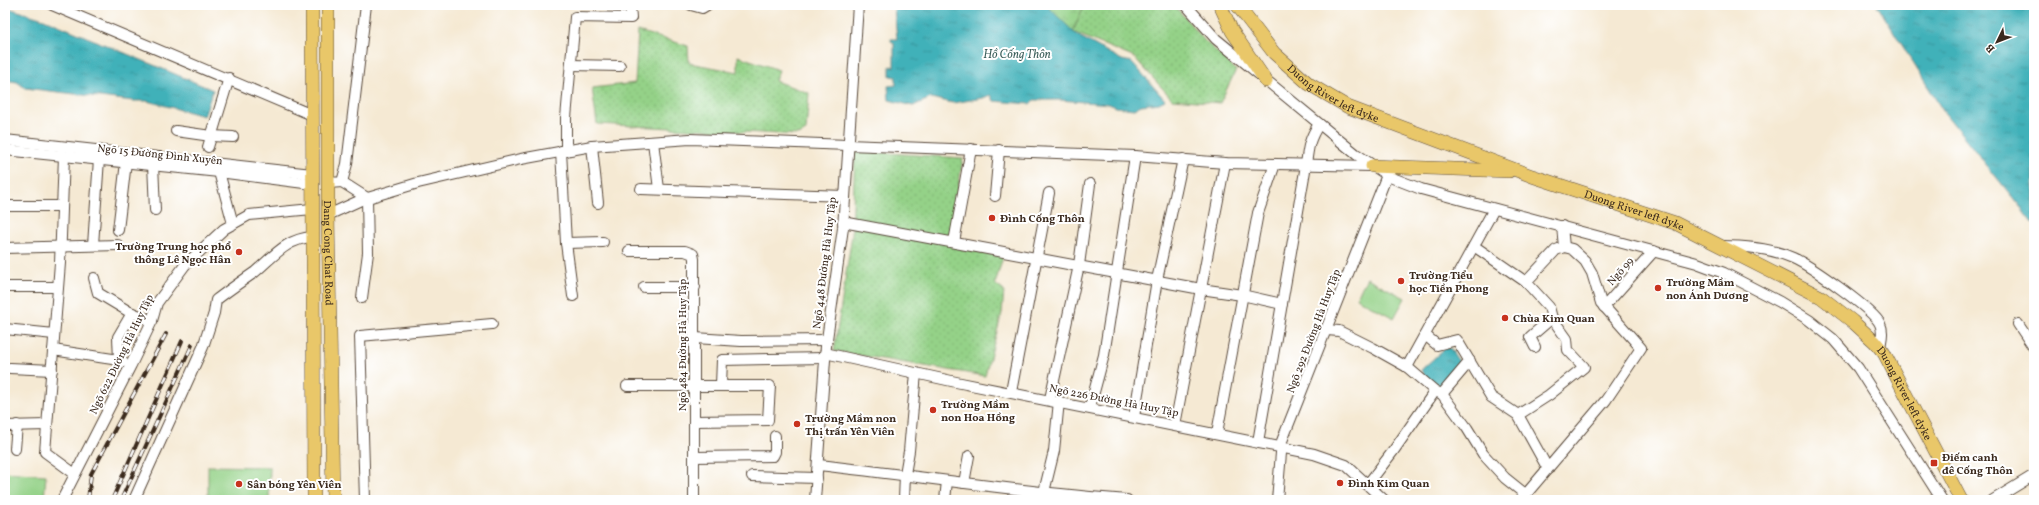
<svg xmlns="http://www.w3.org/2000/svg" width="2039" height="505" viewBox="0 0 2039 505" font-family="Vollkorn,serif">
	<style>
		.grass { fill: url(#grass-dots); stroke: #687e53 }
		.wetland { fill: url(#wetland-marsh); stroke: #687e53 }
		.pitch { fill: #94d288; stroke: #687e53 }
		.water { fill: url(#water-ripples); stroke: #3e6e6c }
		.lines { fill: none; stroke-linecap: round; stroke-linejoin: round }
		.minor-casing { stroke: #574739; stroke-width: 12 }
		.major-casing { stroke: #574739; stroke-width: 14 }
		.minor { stroke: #fff; stroke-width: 10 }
		.major { stroke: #e9c769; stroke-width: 13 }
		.rail-casing { stroke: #3b2a1e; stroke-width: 4 }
		.rail { stroke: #fff; stroke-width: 2.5; stroke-dasharray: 8; stroke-linecap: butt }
		.poi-dot { fill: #c8321e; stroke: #fff; stroke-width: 1.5 }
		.labels { text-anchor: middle; stroke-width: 4; stroke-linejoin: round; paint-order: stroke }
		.street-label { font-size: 11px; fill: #3b2a1e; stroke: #fff }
		.poi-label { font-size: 11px; font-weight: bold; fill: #3b2a1e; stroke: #fff; text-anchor: start }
		.water-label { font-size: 12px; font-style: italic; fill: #3d605c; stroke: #fff }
	</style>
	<defs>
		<pattern id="grass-dots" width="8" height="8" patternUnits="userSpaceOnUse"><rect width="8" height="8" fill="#94d288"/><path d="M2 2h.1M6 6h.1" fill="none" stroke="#80b475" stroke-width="1.8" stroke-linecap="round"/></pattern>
		<pattern id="wetland-marsh" width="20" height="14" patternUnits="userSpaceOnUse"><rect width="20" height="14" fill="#94d288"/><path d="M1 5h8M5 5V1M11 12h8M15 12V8" fill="none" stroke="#80b475"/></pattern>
		<pattern id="water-ripples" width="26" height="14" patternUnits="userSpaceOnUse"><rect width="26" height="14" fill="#41b1b9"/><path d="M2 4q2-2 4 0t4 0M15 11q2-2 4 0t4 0" fill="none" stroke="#389096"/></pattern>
	</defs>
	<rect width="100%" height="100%" fill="#fff"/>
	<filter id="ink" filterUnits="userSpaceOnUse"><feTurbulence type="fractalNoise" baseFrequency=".025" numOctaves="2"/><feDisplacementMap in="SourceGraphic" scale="8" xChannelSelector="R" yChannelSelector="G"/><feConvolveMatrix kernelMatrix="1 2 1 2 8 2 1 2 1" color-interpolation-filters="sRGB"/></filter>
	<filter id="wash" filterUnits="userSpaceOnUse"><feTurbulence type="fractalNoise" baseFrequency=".012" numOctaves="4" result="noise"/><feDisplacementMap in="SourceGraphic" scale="16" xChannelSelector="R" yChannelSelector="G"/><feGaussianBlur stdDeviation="0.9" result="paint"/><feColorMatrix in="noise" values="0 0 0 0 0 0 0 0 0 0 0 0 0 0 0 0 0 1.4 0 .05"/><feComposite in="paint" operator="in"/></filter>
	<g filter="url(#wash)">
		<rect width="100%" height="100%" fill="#f5e9d3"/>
		<g class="grass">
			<path d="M 1084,5 L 1174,5 L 1204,40 L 1236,70 L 1220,103 L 1172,99 L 1135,58 L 1073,32 Z"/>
			<path d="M 638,31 L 688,46 L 689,63 L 738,72 L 738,56 L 779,70 L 775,81 L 809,93 L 806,131 L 799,135 L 597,124 L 592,88 L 635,83 Z"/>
			<path d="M 855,151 L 963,158 L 949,245 L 1003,257 L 995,284 L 1004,291 L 1002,313 L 985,376 L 834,351 L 852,235 Z"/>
		</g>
		<path class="wetland" d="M 1044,5 L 1084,5 L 1073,32 Z"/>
		<g class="pitch">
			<path d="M 1367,278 L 1405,298 L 1394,318 L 1356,298 Z"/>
			<path d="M 208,466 L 270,467 L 269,500 L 208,500 Z"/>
			<path d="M 5,472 L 46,475 L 44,500 L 5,500 Z"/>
		</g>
		<g class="water">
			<path d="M 892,5 L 1046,5 L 1077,35 L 1122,60 L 1132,62 L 1165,100 L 1159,103 L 1141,105 L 1134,109 L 1116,107 L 1109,104 L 1060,100 L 1034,100 L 1030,104 L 994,101 L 991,95 L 983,98 L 953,103 L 931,98 L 913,106 L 889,100 L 888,86 L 896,85 L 896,77 L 890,76 L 890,66 L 894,67 L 894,43 L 891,41 L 891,39 L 897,39 L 894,8 Z"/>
			<path d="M 1877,5 L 2034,5 L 2034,224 L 1943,111 Z"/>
			<path d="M 5,7 L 44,19 L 213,90 L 204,116 L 147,101 L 133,101 L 25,88 L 17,82 L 5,80 Z"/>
			<path d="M 1447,348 L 1450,348 L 1462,366 L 1441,387 L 1424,376 L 1421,370 L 1444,349 Z"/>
		</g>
	</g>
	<g filter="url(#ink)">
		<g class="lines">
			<g class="minor-casing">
				<g id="minor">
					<path d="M 52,5 L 312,115"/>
					<path d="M 691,5 L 702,8 L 707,5"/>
					<path d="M 1186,5 L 1216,39 L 1356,154 L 1390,177 L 1421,189 L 1697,263 L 1724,273 L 1780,302 L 1809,320 L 1833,339 L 1858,368 L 1942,500"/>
					<path d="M 571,65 L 620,66"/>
					<path d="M 176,131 L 211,136 L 233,137"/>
					<path d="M 5,140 L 312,174"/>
					<path d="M 653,142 L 659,189"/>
					<path d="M 592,146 L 598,203"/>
					<path d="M 208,147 L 229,78"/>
					<path d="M 5,150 L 219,172 L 312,184"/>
					<path d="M 561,151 L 566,243 L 573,296"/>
					<path d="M 566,151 L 566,118 L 575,17 L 631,18 L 630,5"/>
					<path d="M 64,156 L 60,263 L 45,452 L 75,474"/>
					<path d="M 153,164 L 155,210"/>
					<path d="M 219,172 L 233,224"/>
					<path d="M 342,182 L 367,198 L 368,253 L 362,298"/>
					<path d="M 329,183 L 342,182 L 347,164 L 366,5"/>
					<path d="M 641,189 L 845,196"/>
					<path d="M 995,196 L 999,150"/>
					<path d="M 5,206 L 62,206"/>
					<path d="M 328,215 L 361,200 L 418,183 L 521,159 L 592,146 L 690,139 L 1135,156 L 1225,163 L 1372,166"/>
					<path d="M 843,222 L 1201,289 L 1242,295 L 1282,304"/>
					<path d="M 1562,226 L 1564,247"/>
					<path d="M 118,230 L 126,162"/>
					<path d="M 954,242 L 971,149"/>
					<path d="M 566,243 L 603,242"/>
					<path d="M 93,245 L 99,159"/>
					<path d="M 1474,246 L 1526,282 L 1549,307 L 1552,318 L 1530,337 L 1535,347"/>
					<path d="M 1721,246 C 1745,246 1771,248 1793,258 C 1809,265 1874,310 1880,324 C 1884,332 1881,340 1880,348"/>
					<path d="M 5,248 L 118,245"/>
					<path d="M 629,251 L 685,251 L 693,254 L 694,259 L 694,500"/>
					<path d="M 94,278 L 98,293 L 128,311 L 152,321"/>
					<path d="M 5,287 L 58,287"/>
					<path d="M 644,287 L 695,287"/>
					<path d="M 1604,307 L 1654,251"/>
					<path d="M 2018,324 L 2034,348"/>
					<path d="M 5,329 L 54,334"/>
					<path d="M 1327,330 L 1339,331 L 1373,348 L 1407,367 L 1435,391 L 1442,394 L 1467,428 L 1483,454 L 1505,478 L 1525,494"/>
					<path d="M 1425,335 L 1437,345 L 1457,340 L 1491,397 L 1518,415 L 1548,469"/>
					<path d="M 695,338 L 741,341 L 827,340"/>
					<path d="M 53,350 L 119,360"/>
					<path d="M 825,353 L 956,382 L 1314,454 L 1346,465 L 1384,500"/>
					<path d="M 123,362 L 119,360 L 118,337 L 132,313"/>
					<path d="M 1407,367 L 1494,209"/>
					<path d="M 10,368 L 52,370"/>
					<path d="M 721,385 L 722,360 L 825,358"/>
					<path d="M 627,386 L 770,386 L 768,420 L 694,421"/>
					<path d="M 1011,392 L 1049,193"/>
					<path d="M 1442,394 L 1470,361"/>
					<path d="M 1050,399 L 1079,265 L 1090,184"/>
					<path d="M 1090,407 L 1104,355 L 1135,156"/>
					<path d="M 1518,415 L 1549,395 L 1584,367 L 1568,350 L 1567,339 L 1552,318"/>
					<path d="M 1134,417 L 1157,280 L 1183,159"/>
					<path d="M 1175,425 L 1225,163"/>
					<path d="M 5,426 L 47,425"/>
					<path d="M 1217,433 L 1258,213 L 1275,164"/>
					<path d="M 1258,442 L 1306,165 C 1308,148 1309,139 1319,124"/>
					<path d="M 15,449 L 17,425"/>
					<path d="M 694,457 L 773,456 L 775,452 L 775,436"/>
					<path d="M 818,465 C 921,476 1023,493 1127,500"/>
					<path d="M 752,476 L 817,478"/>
					<path d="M 964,483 L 969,456"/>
					<path d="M 1368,484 L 1394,450 L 1435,391"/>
					<path d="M 1044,492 L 1054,451 L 1059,401"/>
					<path d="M 62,500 L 131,365 L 152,321 L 157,303 L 185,265 L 224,229 L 249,215 L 312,209"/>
					<path d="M 134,500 L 203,347 L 214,313 L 216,300 C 229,290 242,281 255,272 C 274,256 286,239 312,237"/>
					<path d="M 365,500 L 360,336 L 492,324"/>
					<path d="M 815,500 L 826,346 L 843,228 L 858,5"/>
					<path d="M 904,500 L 905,474 L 909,451 L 916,373"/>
					<path d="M 945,500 L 947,481"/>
					<path d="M 1277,500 L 1282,441 L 1387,175"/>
					<path d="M 1521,500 L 1606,400 L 1641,348 L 1601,303 L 1592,273 L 1585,261 L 1572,249 L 1564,247 L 1556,250 L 1526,282"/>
					<path d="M 1993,500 L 2034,475"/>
				</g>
			</g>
			<g class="major-casing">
				<g id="major">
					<path d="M 312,5 L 314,500"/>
					<path id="s1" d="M 328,5 L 328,215 L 333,500"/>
					<path d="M 1220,5 L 1232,31 L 1266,81"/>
					<path id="s2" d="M 1237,5 L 1274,53 L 1309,84 L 1348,107 L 1532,176 L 1675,223 L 1821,297 L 1852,321 L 1875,342 L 1884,353 L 1961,500"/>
					<path d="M 1372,166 L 1509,171"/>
				</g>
			</g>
			<use href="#minor" class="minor"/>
			<use href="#major" class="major"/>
			<g class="rail-casing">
				<g id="rail">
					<path d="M 88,500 L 91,474 L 166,334"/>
					<path d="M 112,500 L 182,341"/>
					<path d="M 121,500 L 192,345"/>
				</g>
			</g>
			<use href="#rail" class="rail"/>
		</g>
	</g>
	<g class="poi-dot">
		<circle cx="992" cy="218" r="4"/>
		<circle cx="239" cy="252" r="4"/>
		<circle cx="1401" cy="281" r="4"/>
		<circle cx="1658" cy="288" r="4"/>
		<circle cx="1505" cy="318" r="4"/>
		<circle cx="933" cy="410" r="4"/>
		<circle cx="797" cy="424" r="4"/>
		<rect x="1930" y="459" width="8" height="8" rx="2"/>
		<circle cx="1340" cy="483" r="4"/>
		<circle cx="239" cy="484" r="4"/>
	</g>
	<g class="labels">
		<g class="street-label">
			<text dy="4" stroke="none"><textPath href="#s2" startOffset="133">Duong River left dyke</textPath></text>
			<text transform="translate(160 154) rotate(6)" y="4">Ngõ 15 Đường Đình Xuyên</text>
			<text dy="4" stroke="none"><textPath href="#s2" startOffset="457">Duong River left dyke</textPath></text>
			<text dy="4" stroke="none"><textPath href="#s1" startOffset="248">Dang Cong Chat Road</textPath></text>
			<text transform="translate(824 263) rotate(-83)" y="4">Ngõ 448 Đường Hà Huy Tập</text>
			<text transform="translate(1620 271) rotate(-48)" y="4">Ngõ 99</text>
			<text transform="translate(1313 331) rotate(-69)" y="4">Ngõ 292 Đường Hà Huy Tập</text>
			<text transform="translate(682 345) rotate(-90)" y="4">Ngõ 484 Đường Hà Huy Tập</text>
			<text transform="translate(121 354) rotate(-64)" y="4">Ngõ 622 Đường Hà Huy Tập</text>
			<text dy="4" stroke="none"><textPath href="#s2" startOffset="793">Duong River left dyke</textPath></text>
			<text transform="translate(1114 400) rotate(11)" y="4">Ngõ 226 Đường Hà Huy Tập</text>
		</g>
		<g class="poi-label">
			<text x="1000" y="222">Đình Cống Thôn</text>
			<text x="231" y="250" text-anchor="end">Trường Trung học phổ<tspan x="231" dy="13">thông Lê Ngọc Hân</tspan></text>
			<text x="1409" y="279">Trường Tiểu<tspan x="1409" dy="13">học Tiền Phong</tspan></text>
			<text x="1666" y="286">Trường Mầm<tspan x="1666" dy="13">non Ánh Dương</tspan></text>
			<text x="1513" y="322">Chùa Kim Quan</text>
			<text x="941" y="408">Trường Mầm<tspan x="941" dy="13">non Hoa Hồng</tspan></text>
			<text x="805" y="422">Trường Mầm non<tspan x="805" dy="13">Thị trấn Yên Viên</tspan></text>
			<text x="1942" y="461">Điếm canh<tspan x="1942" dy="13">đê Cống Thôn</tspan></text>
			<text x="1348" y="487">Đình Kim Quan</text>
			<text x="247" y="488">Sân bóng Yên Viên</text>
		</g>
		<g class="water-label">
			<text x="1017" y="58">Hồ Cống Thôn</text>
		</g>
	</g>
	<rect width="2039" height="505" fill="none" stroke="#fff" stroke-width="20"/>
	<g transform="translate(1997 42) rotate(227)" stroke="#ffffff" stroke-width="3" paint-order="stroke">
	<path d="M0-3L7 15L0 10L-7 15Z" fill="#3b2a1e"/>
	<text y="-6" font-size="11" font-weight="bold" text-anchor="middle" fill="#3b2a1e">B</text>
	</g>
</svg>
